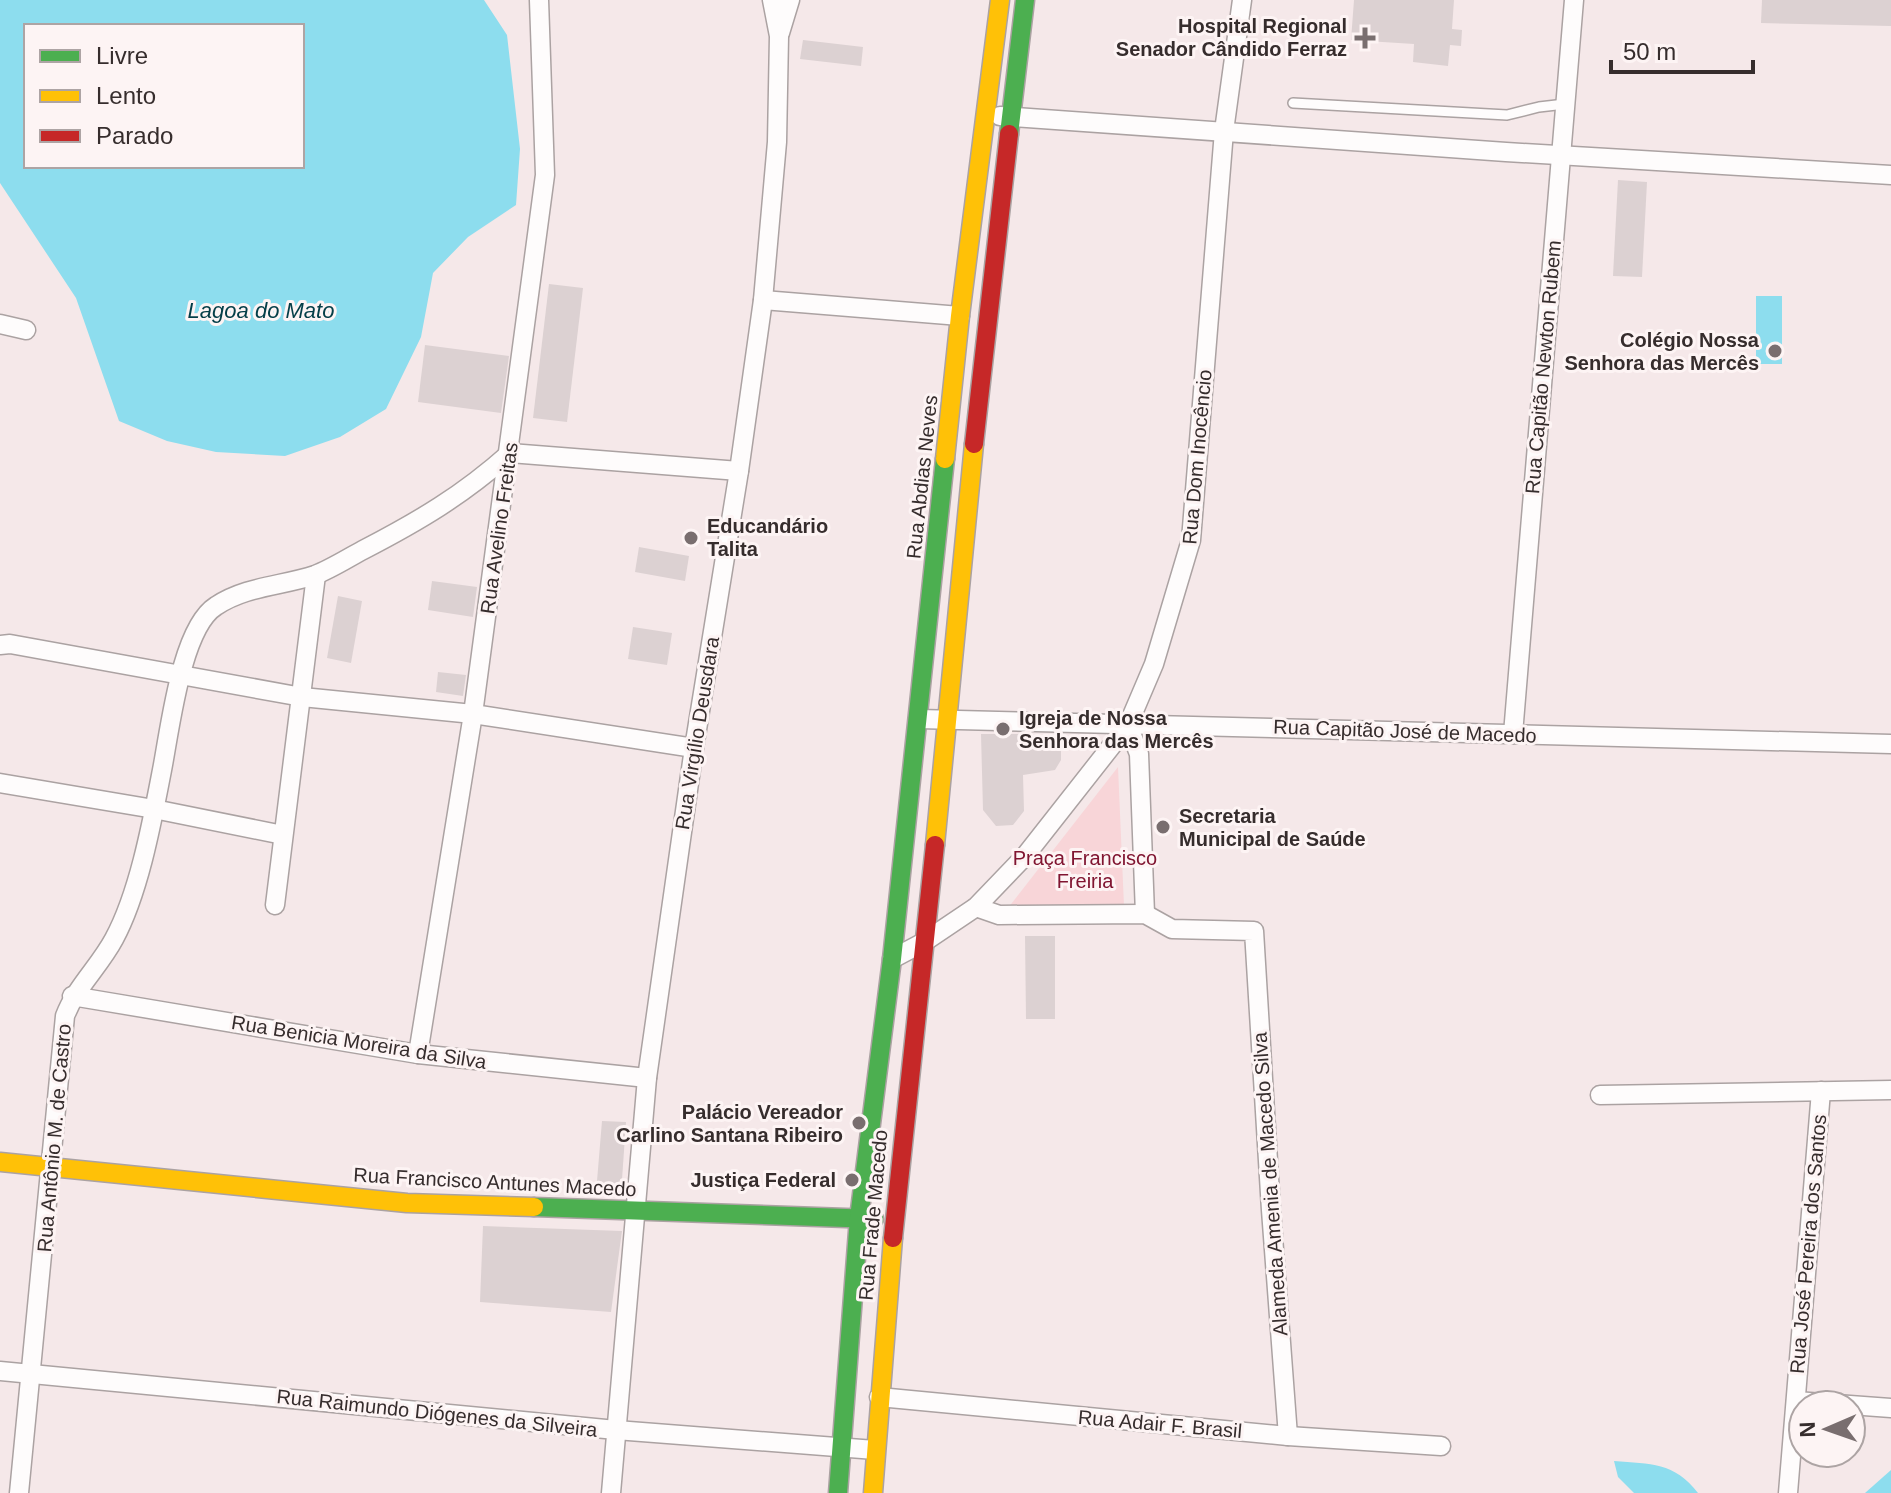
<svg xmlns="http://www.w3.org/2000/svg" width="1891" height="1493" viewBox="0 0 1891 1493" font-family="Helvetica,sans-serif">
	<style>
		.green { fill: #f8d5d8 }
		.water { fill: #8dddee; fill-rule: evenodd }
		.building { fill: #dcd1d2 }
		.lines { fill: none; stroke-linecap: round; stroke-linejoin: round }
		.lane-casing { stroke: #aba2a2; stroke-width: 12 }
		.street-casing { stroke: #aba2a2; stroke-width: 21 }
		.fast-casing { stroke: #aba2a2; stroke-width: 21 }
		.slow-casing { stroke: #aba2a2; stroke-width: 21 }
		.jam-casing { stroke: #aba2a2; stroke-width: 21 }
		.lane { stroke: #fefcfc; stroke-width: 9 }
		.street { stroke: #fefcfc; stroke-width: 18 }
		.fast { stroke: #4caf50; stroke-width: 18 }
		.slow { stroke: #ffc107; stroke-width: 18 }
		.jam { stroke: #c62828; stroke-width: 18 }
		.poi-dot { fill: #796e6f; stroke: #fdf4f4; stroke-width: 3 }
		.labels { text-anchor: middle; stroke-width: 6; stroke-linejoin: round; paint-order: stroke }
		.poi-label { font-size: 20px; font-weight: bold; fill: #362d2d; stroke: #fdf4f4; text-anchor: end }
		.street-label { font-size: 20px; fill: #362d2d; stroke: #fdf4f4 }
		.park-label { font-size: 20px; fill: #801531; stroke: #fdf4f4 }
		.water-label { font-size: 22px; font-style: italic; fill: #043e48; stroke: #fdf4f4 }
	</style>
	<rect width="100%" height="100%" fill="#f5e8e9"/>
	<path class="green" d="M 1118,767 L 1124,906 L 1008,908 Z"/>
	<g class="water">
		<path d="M 0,0 L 484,0 L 507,35 L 520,149 L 516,205 L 468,237 L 433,273 L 421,337 L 386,409 L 340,437 L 285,456 L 216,452 L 167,441 L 119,421 L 76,298 L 0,183 ZM 302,26 L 302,166 L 26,166 L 26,26 Z"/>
		<rect x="1756" y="296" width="26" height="68"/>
		<path d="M 1614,1461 C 1651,1464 1674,1462 1698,1493 L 1634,1493 L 1618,1477 Z"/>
		<path d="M 1891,1470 L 1891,1493 L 1865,1493 Z"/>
	</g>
	<g class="building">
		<path d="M 1354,0 L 1454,0 L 1452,29 L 1462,30 L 1461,46 L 1450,45 L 1448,66 L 1413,62 L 1414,44 L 1351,40 Z"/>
		<path d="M 1762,0 L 1891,0 L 1891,26 L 1761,23 Z"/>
		<path d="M 803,40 L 863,47 L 861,66 L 800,59 Z"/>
		<path d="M 1618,180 L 1647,182 L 1642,277 L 1613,276 Z"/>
		<path d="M 549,284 L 583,288 L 567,422 L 533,418 Z"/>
		<path d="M 425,345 L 509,356 L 501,413 L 418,402 Z"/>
		<path d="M 639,547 L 689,556 L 685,581 L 635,572 Z"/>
		<path d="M 432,581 L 477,587 L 473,617 L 428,610 Z"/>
		<path d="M 338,596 L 362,601 L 351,663 L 327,658 Z"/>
		<path d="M 633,627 L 672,633 L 667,665 L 628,659 Z"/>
		<path d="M 438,672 L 466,675 L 463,696 L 436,692 Z"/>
		<path d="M 981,734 L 1026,734 L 1026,742 L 1046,738 L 1054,741 L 1061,747 L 1061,760 L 1055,770 L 1023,775 L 1024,811 L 1013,825 L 996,826 L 983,810 Z"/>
		<path d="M 1025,936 L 1055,936 L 1055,1019 L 1026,1019 Z"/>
		<path d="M 602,1121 L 626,1122 L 621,1194 L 596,1193 Z"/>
		<path d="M 483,1226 L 622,1231 L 611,1312 L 480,1302 Z"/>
	</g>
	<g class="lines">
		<g class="lane-casing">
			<path id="lane" d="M 1293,103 L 1507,115 L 1539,107 L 1565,104"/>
		</g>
		<g class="street-casing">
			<g id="street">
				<path d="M 780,33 L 790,0"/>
				<path d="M 1000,116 L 1506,152 L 1891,175"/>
				<path d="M 763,300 L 960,316"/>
				<path d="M 0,324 L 26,330"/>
				<path d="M 0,645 L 10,644 L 302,697 L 473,714 L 694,748"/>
				<path d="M 919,719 L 1891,744"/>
				<path d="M 1128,725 L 1139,754 L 1145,914"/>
				<path d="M 1513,734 L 1574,0"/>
				<path d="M 0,783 L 154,809 L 283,835"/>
				<path d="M 275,905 L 316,575"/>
				<path d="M 976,907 L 999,915 L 1145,914 L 1172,929 L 1254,931 L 1271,1210 L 1288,1436"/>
				<path d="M 892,959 L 924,942 L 976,907 L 1025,856 L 1128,725 L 1154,664 L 1191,540 L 1224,131 L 1242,0"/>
				<path d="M 72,996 L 418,1054 L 647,1078"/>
				<path d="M 418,1054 L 473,714 L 545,175 L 539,0"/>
				<path d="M 1600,1095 L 1891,1090"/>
				<path d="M 0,1371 L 616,1430 L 875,1450"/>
				<path d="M 879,1397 L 1288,1436 L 1441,1446"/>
				<path d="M 1796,1401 L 1891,1408"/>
				<path d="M 19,1493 L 65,1016 C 76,987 99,967 114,939 C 139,893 152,822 162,770 C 170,730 181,628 216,606 C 246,586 282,586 315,575 C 331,569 348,558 363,550 C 419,521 463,495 510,453 L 739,471"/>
				<path d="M 611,1493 L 647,1078 L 694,748 L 739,471 L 763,300 L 777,142 L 779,36 L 772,0"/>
				<path d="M 1788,1493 L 1821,1091"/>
			</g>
		</g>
		<g class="fast-casing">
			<g id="fast">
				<path d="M 1009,134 L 1025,0"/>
				<path d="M 534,1207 L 874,1219"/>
				<path d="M 838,1493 L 859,1218 L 892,959 L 945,459"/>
			</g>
		</g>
		<g class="slow-casing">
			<g id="slow">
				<path d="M 945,459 L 960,316 L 1000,0"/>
				<path d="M 935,845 L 974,444"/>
				<path d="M 0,1162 L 407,1203 L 534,1207"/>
				<path d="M 873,1493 L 893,1238"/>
			</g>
		</g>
		<g class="jam-casing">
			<g id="jam">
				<path d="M 974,444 L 1009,134"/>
				<path d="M 893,1238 L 935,845"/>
			</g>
		</g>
		<use href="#lane" class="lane"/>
		<use href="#street" class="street"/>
		<use href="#fast" class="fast"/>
		<use href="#slow" class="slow"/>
		<use href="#jam" class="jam"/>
	</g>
	<g class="poi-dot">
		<path d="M1361 26h8v8h8v8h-8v8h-8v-8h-8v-8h8z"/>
		<circle cx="1775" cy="351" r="8"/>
		<circle cx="691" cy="538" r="8"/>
		<circle cx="1003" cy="729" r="8"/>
		<circle cx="1163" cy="827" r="8"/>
		<circle cx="859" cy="1123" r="8"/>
		<circle cx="852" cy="1180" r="8"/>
	</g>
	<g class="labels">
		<g class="poi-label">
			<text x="1347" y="33">Hospital Regional<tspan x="1347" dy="23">Senador Cândido Ferraz</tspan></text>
			<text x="1759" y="347">Colégio Nossa<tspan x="1759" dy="23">Senhora das Mercês</tspan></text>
			<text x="707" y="533" text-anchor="start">Educandário<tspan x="707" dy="23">Talita</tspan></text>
			<text x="1019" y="725" text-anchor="start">Igreja de Nossa<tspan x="1019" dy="23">Senhora das Mercês</tspan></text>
			<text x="1179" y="823" text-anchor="start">Secretaria<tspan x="1179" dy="23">Municipal de Saúde</tspan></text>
			<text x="843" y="1119">Palácio Vereador<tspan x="843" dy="23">Carlino Santana Ribeiro</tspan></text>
			<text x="836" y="1187">Justiça Federal</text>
		</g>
		<g class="street-label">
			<text transform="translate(1543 367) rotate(-85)" y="7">Rua Capitão Newton Rubem</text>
			<text transform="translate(1197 457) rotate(-85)" y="7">Rua Dom Inocêncio</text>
			<text transform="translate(922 477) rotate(-84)" y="7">Rua Abdias Neves</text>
			<text transform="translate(499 528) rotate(-82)" y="7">Rua Avelino Freitas</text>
			<text transform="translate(1405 731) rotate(2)" y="7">Rua Capitão José de Macedo</text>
			<text transform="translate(697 733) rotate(-81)" y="7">Rua Virgílio Deusdara</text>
			<text transform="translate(359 1042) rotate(9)" y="7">Rua Benicia Moreira da Silva</text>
			<text transform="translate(54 1138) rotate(-85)" y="7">Rua Antônio M. de Castro</text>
			<text transform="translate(495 1182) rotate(3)" y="7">Rua Francisco Antunes Macedo</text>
			<text transform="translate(1270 1184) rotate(-94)" y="7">Alameda Amenia de Macedo Silva</text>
			<text transform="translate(873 1215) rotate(-85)" y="7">Rua Frade Macedo</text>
			<text transform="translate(1808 1244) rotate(-85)" y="7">Rua José Pereira dos Santos</text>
			<text transform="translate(437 1413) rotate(6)" y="7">Rua Raimundo Diógenes da Silveira</text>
			<text transform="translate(1160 1424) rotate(5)" y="7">Rua Adair F. Brasil</text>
		</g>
		<g class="park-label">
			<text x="1085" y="865">Praça Francisco<tspan x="1085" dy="23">Freiria</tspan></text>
		</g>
		<g class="water-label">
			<text x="261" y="318">Lagoa do Mato</text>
		</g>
	</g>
	<rect x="24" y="24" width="280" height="144" fill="#fdf4f4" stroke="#ada4a4" stroke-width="2"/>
	<rect x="40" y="50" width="40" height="12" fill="#4caf50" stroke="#ada4a4" stroke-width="2"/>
	<text x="96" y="64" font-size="24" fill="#362d2d">Livre</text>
	<rect x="40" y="90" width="40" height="12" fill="#ffc107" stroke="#ada4a4" stroke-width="2"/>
	<text x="96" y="104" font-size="24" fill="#362d2d">Lento</text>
	<rect x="40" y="130" width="40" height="12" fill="#c62828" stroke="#ada4a4" stroke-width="2"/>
	<text x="96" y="144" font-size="24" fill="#362d2d">Parado</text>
	<g transform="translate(1827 1429) rotate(268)"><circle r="38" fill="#fdf4f4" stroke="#ada4a4" stroke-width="2"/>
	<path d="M0-6L14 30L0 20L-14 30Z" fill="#796e6f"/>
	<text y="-12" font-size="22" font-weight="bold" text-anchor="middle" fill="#362d2d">N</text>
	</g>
	<path d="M1611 60v12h142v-12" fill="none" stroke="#362d2d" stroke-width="4"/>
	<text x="1623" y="60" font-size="24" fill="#362d2d" stroke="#fdf4f4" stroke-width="6" paint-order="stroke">50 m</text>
</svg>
